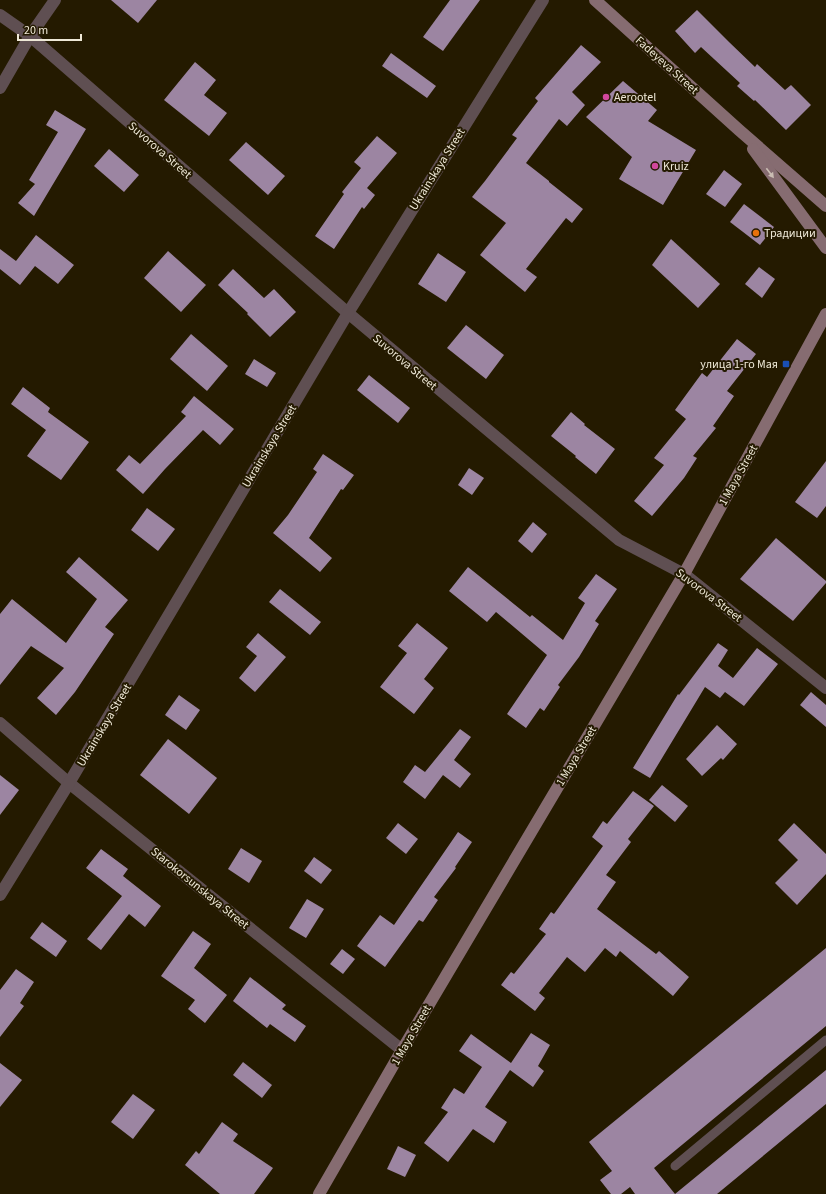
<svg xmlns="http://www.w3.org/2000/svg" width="826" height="1194" viewBox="0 0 826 1194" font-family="'Source Sans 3',sans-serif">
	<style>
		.building { fill: #9c85a2 }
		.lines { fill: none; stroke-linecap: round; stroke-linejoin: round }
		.lane { stroke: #5f4f52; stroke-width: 9 }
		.street { stroke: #5f4f52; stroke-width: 12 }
		.secondary { stroke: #866c71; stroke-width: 12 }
		.oneway { fill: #cabdb3 }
		.hotel-dot { fill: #d1479c; stroke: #241a00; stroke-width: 1.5 }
		.food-dot { fill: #e8710a; stroke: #241a00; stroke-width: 1.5 }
		.transit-dot { fill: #1a4fb4; stroke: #241a00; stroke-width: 1.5 }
		.labels { text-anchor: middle; stroke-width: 4; stroke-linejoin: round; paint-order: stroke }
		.street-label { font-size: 12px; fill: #efe9d7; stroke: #241a00 }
		.poi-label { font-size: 12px; fill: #efe9d7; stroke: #241a00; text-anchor: start }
	</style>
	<rect width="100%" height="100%" fill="#241a00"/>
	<g class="building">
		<path d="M 111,0 L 157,0 L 138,23 Z"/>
		<path d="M 450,0 L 480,0 L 443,51 L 423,37 Z"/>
		<path d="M 697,10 L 729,42 L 755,67 L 757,64 L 785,90 L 791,85 L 811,105 L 786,130 L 755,100 L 754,101 L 737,86 L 740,83 L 701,47 L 695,53 L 675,31 Z"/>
		<path d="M 581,45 L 601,62 L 572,92 L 585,105 L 567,126 L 559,119 L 526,163 L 549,181 L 549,182 L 583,209 L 572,223 L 566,218 L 526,269 L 537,277 L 525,292 L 480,255 L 506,223 L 472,197 L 485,181 L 517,138 L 512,135 L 538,101 L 535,98 Z"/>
		<path d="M 391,53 L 436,86 L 427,98 L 382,66 Z"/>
		<path d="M 195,62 L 216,80 L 204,95 L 227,113 L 209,136 L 164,100 Z"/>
		<path d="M 623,81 L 657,110 L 648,121 L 696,150 L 663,205 L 619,179 L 632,157 L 586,117 Z"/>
		<path d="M 55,110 L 86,129 L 34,216 L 18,203 L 35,184 L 29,180 L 58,132 L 46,125 Z"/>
		<path d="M 377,136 L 397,153 L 367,188 L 375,195 L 364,209 L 362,207 L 334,249 L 315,236 L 344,194 L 342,192 L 361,168 L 354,162 Z"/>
		<path d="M 246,142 L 285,176 L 268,195 L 229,160 Z"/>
		<path d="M 109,149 L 139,175 L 124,192 L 94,166 Z"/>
		<path d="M 724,170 L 742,184 L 725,207 L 706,194 Z"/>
		<path d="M 744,204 L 774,227 L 760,245 L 730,222 Z"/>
		<path d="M 36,235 L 74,265 L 58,284 L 35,266 L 20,285 L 0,269 L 0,249 L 16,261 Z"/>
		<path d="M 671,239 L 720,284 L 698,308 L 652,265 Z"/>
		<path d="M 168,251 L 206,285 L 181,312 L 144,278 Z"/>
		<path d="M 438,253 L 466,272 L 446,302 L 418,284 Z"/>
		<path d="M 759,267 L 775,279 L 762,298 L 745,284 Z"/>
		<path d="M 233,269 L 264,298 L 274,289 L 296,312 L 270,337 L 247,314 L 248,313 L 218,285 Z"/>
		<path d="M 466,325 L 504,355 L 486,379 L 447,348 Z"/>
		<path d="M 191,334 L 228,366 L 207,391 L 170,359 Z"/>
		<path d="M 737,339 L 756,354 L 727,391 L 734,396 L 713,426 L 716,428 L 693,456 L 697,458 L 684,478 L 652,516 L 634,501 L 664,465 L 654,458 L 686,419 L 675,410 L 702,373 L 707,377 Z"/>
		<path d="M 254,359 L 276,373 L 267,387 L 245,374 Z"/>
		<path d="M 369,375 L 410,408 L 398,423 L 357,390 Z"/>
		<path d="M 23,387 L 50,408 L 48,412 L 89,442 L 61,480 L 27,456 L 46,430 L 11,404 Z"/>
		<path d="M 194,396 L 234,429 L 220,445 L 203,430 L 165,469 L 143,494 L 116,470 L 129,455 L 140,464 L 186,416 L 181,412 Z"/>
		<path d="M 571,412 L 585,424 L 584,425 L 615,449 L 596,474 L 575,457 L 576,456 L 551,436 Z"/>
		<path d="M 323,454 L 354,475 L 343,490 L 341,489 L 309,538 L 332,558 L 320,572 L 273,533 L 288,515 L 317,472 L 313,469 Z"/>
		<path d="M 826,461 L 826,506 L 817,518 L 795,502 Z"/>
		<path d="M 469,468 L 484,478 L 472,495 L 458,485 Z"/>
		<path d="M 147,508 L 175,529 L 158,551 L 131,530 Z"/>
		<path d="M 533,522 L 547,534 L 532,553 L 518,541 Z"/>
		<path d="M 776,538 L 826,581 L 826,583 L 793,621 L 740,579 Z"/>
		<path d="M 79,557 L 128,600 L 105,627 L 114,634 L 75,692 L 56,715 L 37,698 L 64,668 L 31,646 L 0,685 L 0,614 L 12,599 L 66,643 L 97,599 L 66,572 Z"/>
		<path d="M 468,567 L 530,617 L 532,615 L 563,640 L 585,603 L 578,598 L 596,574 L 617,589 L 595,621 L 599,624 L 579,657 L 558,685 L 560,687 L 544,711 L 540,708 L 526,728 L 507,714 L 547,655 L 496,612 L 487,622 L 449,591 Z"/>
		<path d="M 280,589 L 321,622 L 310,635 L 269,602 Z"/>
		<path d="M 417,623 L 448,648 L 424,679 L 434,688 L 414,714 L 380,687 L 407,653 L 398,646 Z"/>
		<path d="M 258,633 L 286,657 L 255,692 L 239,678 L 257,656 L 246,647 Z"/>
		<path d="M 718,643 L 728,650 L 718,666 L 733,678 L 757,648 L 778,664 L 744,706 L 725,692 L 720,698 L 705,687 L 650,778 L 633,768 L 678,694 L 679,695 Z"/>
		<path d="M 811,692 L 826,705 L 826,727 L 800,705 Z"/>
		<path d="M 179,695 L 200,710 L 186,730 L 165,715 Z"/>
		<path d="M 717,725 L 737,744 L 723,760 L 721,758 L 702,776 L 686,759 Z"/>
		<path d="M 460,729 L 471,737 L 454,760 L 471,774 L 460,788 L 443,775 L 425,799 L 403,782 L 415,765 L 425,772 Z"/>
		<path d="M 168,739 L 217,778 L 189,814 L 140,775 Z"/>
		<path d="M 0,775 L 19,790 L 0,815 Z"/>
		<path d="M 662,785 L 688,806 L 675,822 L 649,800 Z"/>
		<path d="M 633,791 L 654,806 L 628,839 L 631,842 L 606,875 L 616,882 L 597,909 L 656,954 L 659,951 L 689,977 L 673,996 L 620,951 L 616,957 L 605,948 L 585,972 L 567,957 L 539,993 L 545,998 L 535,1011 L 501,985 L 511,972 L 514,974 L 546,934 L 539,929 L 551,912 L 554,914 L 603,846 L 592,837 L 603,821 L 607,824 Z"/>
		<path d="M 398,823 L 418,839 L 406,854 L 386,838 Z"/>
		<path d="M 794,823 L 826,854 L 826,874 L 797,905 L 775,883 L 798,860 L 778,840 Z"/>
		<path d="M 458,832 L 472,842 L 455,867 L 456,868 L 434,897 L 438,900 L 423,922 L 419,920 L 385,967 L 357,946 L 380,915 L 394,925 Z"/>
		<path d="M 241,848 L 262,861 L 249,883 L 228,869 Z"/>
		<path d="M 101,849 L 128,869 L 123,876 L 161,906 L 145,927 L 129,914 L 101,950 L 87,939 L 122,896 L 86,868 Z"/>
		<path d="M 314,857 L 332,870 L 321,884 L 304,871 Z"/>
		<path d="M 307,899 L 324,909 L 306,938 L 289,928 Z"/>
		<path d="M 42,922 L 67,941 L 56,957 L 30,938 Z"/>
		<path d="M 193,931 L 211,944 L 194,968 L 227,995 L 205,1023 L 188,1009 L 195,1000 L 161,976 Z"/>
		<path d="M 826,948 L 826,1026 L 654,1168 L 675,1194 L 826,1070 L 826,1104 L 717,1194 L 635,1194 L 630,1187 L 621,1194 L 611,1194 L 600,1180 L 612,1171 L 589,1142 Z"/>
		<path d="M 342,949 L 355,959 L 343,974 L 330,964 Z"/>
		<path d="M 16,969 L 34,982 L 20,1003 L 24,1006 L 0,1037 L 0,990 Z"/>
		<path d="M 250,977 L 286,1005 L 282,1009 L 306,1026 L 295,1042 L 270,1024 L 267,1028 L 233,1001 Z"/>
		<path d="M 531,1033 L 550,1045 L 538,1066 L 544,1071 L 533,1087 L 510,1070 L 485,1107 L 507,1122 L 494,1143 L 473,1129 L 448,1162 L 424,1143 L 448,1112 L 441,1108 L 454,1088 L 464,1094 L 482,1067 L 459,1051 L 471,1034 L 511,1063 Z"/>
		<path d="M 243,1062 L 272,1085 L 262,1098 L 233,1075 Z"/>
		<path d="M 0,1063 L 22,1080 L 0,1107 Z"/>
		<path d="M 133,1094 L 155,1110 L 133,1139 L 111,1122 Z"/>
		<path d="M 222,1122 L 238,1134 L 233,1141 L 273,1168 L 254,1194 L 220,1194 L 185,1165 L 196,1151 L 199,1154 Z"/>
		<path d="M 398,1146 L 416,1155 L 405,1177 L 387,1169 Z"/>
	</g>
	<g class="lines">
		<path class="lane" d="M 675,1166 L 826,1040"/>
		<g class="street">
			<path d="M 0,15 L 30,36 L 348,313 L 619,540 L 684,574 L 826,688"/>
			<path d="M 0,88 L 30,36 L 55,0"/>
			<path d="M 0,723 L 69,783 L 402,1050"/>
			<path d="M 0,895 L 69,783 L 348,313 L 543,0"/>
		</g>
		<g class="secondary">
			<path d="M 595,0 L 739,130 L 826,206"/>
			<path d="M 753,149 L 826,248"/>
			<path d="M 319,1194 L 402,1050 L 684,574 L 826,314"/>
		</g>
	</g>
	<defs><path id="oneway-solid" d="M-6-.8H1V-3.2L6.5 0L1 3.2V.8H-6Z"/></defs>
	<use class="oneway" href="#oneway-solid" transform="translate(770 173) rotate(53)"/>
	<g class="hotel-dot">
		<circle cx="606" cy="97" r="4"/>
		<circle cx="655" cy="166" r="4"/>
	</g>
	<circle class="food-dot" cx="756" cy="233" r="4"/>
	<rect class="transit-dot" x="782" y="360" width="8" height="8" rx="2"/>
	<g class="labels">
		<g class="street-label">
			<text transform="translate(667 65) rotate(42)" y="4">Fadeyeva Street</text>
			<text transform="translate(160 150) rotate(41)" y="4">Suvorova Street</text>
			<text transform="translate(437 169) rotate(-58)" y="4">Ukrainskaya Street</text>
			<text transform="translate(405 362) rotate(40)" y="4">Suvorova Street</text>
			<text transform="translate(269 446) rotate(-59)" y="4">Ukrainskaya Street</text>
			<text transform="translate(738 475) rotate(-61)" y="4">1 Maya Street</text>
			<text transform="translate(709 595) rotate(37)" y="4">Suvorova Street</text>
			<text transform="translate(104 725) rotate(-59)" y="4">Ukrainskaya Street</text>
			<text transform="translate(576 756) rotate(-59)" y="4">1 Maya Street</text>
			<text transform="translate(200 888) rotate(39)" y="4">Starokorsunskaya Street</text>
			<text transform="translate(411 1035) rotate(-60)" y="4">1 Maya Street</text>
		</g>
		<g class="poi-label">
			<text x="614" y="101">Aerootel</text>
			<text x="663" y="170">Kruiz</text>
			<text x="764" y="237">Традиции</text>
			<text x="778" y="368" text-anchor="end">улица 1-го Мая</text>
		</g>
	</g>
	<path d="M18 34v6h63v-6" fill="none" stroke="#efe9d7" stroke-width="2"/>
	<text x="24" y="34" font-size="12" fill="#efe9d7" stroke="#241a00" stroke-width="3" paint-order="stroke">20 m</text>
</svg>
